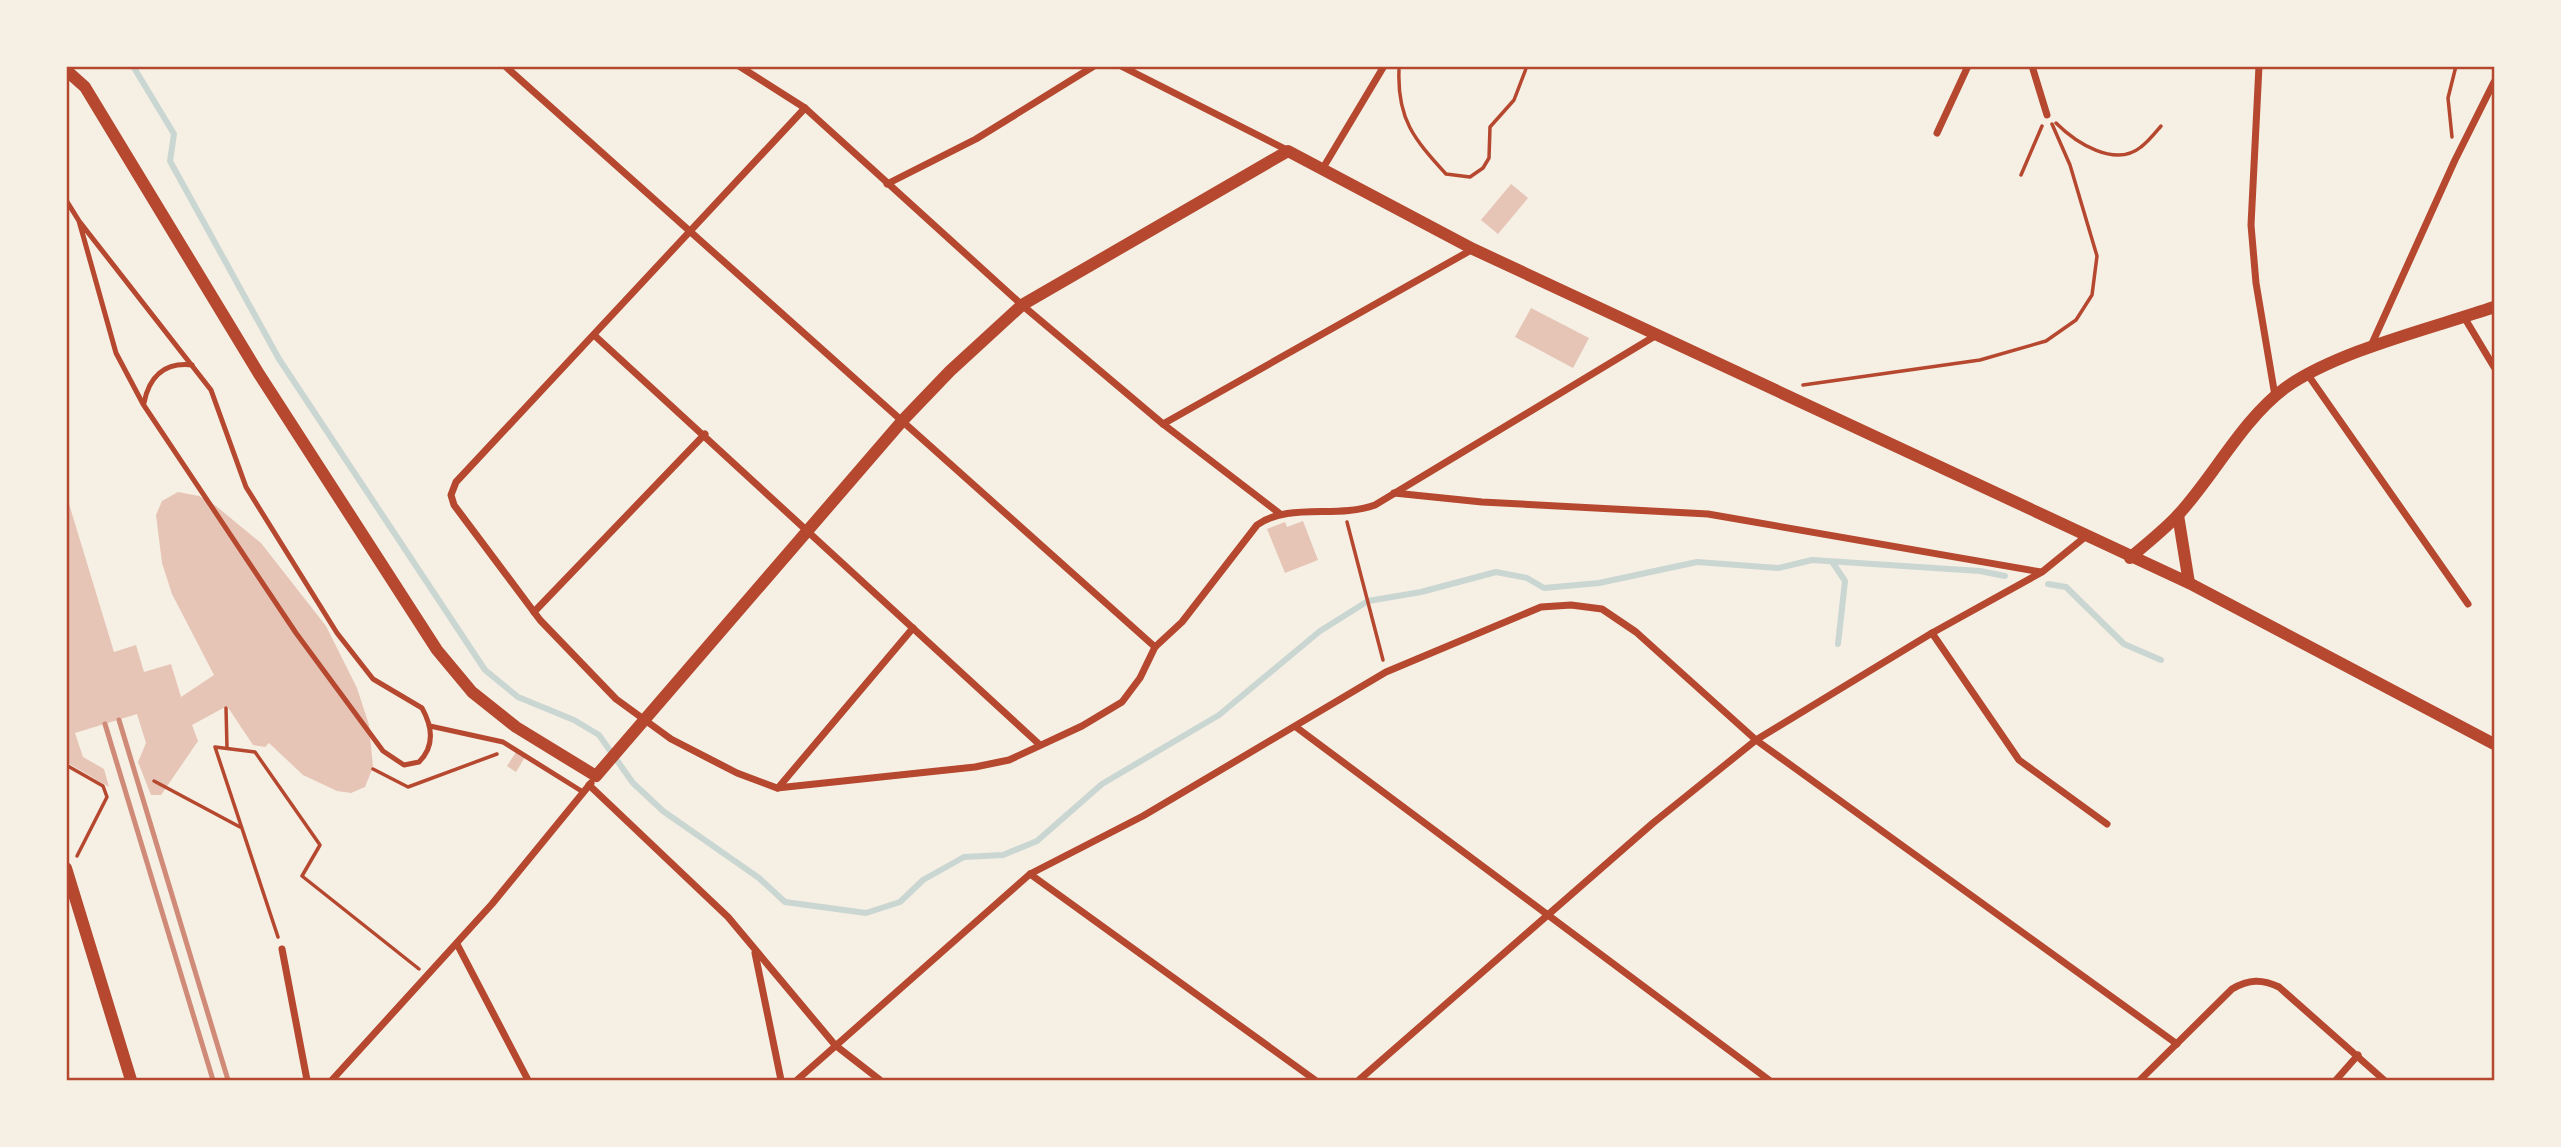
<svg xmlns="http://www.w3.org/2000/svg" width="2561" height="1147" viewBox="0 0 2561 1147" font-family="Raleway,sans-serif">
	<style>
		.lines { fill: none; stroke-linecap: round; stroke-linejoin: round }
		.stream { stroke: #c9d6d2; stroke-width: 6 }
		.building { fill: #e6c5b7 }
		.path { stroke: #b5482f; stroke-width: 3.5 }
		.service { stroke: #b5482f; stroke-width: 5 }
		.minor { stroke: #b5482f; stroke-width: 7 }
		.tertiary { stroke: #b5482f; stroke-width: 12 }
		.rail { stroke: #cf8b77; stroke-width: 5 }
		.neatline { fill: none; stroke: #b5482f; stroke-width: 2.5 }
	</style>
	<rect width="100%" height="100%" fill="#f6efe4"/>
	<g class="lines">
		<g class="stream">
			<path d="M 133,66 L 174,134 L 170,161 L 279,359 L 485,670 L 518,697 L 574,720 L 599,735 L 633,783 L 663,811 L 759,878 L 785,902 L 866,913 L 900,902 L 923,880 L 964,857 L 1003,855 L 1037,841 L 1102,784 L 1219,715 L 1320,631 L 1368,601 L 1421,592 L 1496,572 L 1527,578 L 1544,588 L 1599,583 L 1697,562 L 1778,568 L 1812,560 L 1980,571 L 2005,576"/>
			<path d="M 1833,563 L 1845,581 L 1838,644"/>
			<path d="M 2048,584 L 2066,587 L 2124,644 L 2161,660"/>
		</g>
	</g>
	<g class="building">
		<path d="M 1511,184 L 1528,198 L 1498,234 L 1481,220 Z"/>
		<path d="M 1531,308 L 1589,338 L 1573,368 L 1515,337 Z"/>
		<path d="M 178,492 L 199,496 L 216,506 L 261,543 L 326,626 L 357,688 L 369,725 L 373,767 L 365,787 L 351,793 L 337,791 L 303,775 L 269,743 L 265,747 L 253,745 L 227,706 L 192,725 L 198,741 L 161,795 L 151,795 L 138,762 L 146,743 L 137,714 L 75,733 L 83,757 L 104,769 L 109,787 L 66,762 L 66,494 L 114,652 L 136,645 L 144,672 L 171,664 L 181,697 L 214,675 L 172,594 L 162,563 L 156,515 L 162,501 Z"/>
		<path d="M 1303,521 L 1318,560 L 1285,573 L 1267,529 L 1285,522 L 1287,527 Z"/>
		<path d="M 516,752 L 525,757 L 516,772 L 507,766 Z"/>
	</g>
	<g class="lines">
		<g class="path">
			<path d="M 1399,70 C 1397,119 1414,139 1446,174 L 1470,177 L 1483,168 L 1489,158 L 1490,127 L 1514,100 L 1527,66"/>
			<path d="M 2056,123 C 2076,143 2115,168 2141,147 C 2149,141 2155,133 2161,126"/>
			<path d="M 2452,137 L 2448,98 L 2456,66"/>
			<path d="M 2021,175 L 2042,126"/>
			<path d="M 1803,385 L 1980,360 L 2046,341 L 2076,320 L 2092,295 L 2097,256 L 2070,165 L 2052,124"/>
			<path d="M 1347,522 L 1383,660"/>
			<path d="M 226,708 L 227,748"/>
			<path d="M 66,765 L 103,786 L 107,797 L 77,856"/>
			<path d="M 373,769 L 408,787 L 497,754"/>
			<path d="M 154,781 L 240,827"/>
			<path d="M 278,937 L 215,747 L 255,752 L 320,845 L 302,876 L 419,969"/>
		</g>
		<g class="service">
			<path d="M 66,200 L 79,221 L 211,390 L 246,487 L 337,633 L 373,679 L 422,708 C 432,726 435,746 419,762 L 404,765 L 383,751 L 296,633 L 143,404 L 116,353 L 79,221"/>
			<path d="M 144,403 C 149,377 164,362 192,365"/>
			<path d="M 430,726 L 503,742 L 583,792"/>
		</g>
		<g class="minor">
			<path d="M 505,66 L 1155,647"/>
			<path d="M 739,66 L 805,108 L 1022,305 L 1163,424 L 1279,513"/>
			<path d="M 1121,66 L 1287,150"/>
			<path d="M 2032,66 L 2047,115"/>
			<path d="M 2259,66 L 2251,225 L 2256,283 L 2275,396"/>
			<path d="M 805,108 L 456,482 L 451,495 L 454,505 L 540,620 L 616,699 L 671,739 L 737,773 L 777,788 L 975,767 L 1009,760 L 1082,726 L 1122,702 L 1140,678 L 1155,647 L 1182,622 L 1257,525 C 1289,502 1337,519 1375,505 L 1655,336"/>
			<path d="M 1937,133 L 1968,66"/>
			<path d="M 1323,168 L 1384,66"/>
			<path d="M 887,184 L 976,139 L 1094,66"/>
			<path d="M 2464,317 L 2494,367"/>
			<path d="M 594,335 L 1040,745"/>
			<path d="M 2370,348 L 2455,160 L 2494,82"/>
			<path d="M 2308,375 L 2468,604"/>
			<path d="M 1163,424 L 1473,249"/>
			<path d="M 1394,493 L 1482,502 L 1708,514 L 2041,572"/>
			<path d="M 534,612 L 705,434"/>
			<path d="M 1932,633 L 2019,760 L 2107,824"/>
			<path d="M 1296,727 L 1769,1080"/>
			<path d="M 589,785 L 728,917 L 835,1045 L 880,1080"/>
			<path d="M 778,788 L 913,628"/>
			<path d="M 1030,874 L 1315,1080"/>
			<path d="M 457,944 L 528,1080"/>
			<path d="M 282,949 L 307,1080"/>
			<path d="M 755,953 L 781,1080"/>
			<path d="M 332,1080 L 492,904 L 591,783"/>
			<path d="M 797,1080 L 1030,874 L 1143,816 L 1386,672 L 1541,607 L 1571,605 L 1602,609 L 1636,632 L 1756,740 L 2177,1044"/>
			<path d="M 1359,1080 L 1653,823 L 1756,740 L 1932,633 L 2042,572 L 2085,537"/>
			<path d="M 2140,1080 L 2232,989 C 2249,979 2262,979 2279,987 L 2384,1080"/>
			<path d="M 2336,1080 L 2358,1055"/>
		</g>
		<g class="tertiary">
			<path d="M 66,70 L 85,87 L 259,374 L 437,650 L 472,692 L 516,727 L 596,776 L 903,420 L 950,371 L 1022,305 L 1288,151 L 1473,249 L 2189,583 L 2494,744"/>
			<path d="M 2178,515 L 2189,583"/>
			<path d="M 2130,558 C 2146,544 2164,530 2178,515 C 2214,476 2242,420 2285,388 C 2336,351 2433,328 2494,307"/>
			<path d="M 66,868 L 131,1080"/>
		</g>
		<g class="rail">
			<path d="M 119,720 L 228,1080"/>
			<path d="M 105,724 L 213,1080"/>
		</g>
	</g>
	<rect width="2561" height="1147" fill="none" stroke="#f6efe4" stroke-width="136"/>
	<rect x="68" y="68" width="2425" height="1011" class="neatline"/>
</svg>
